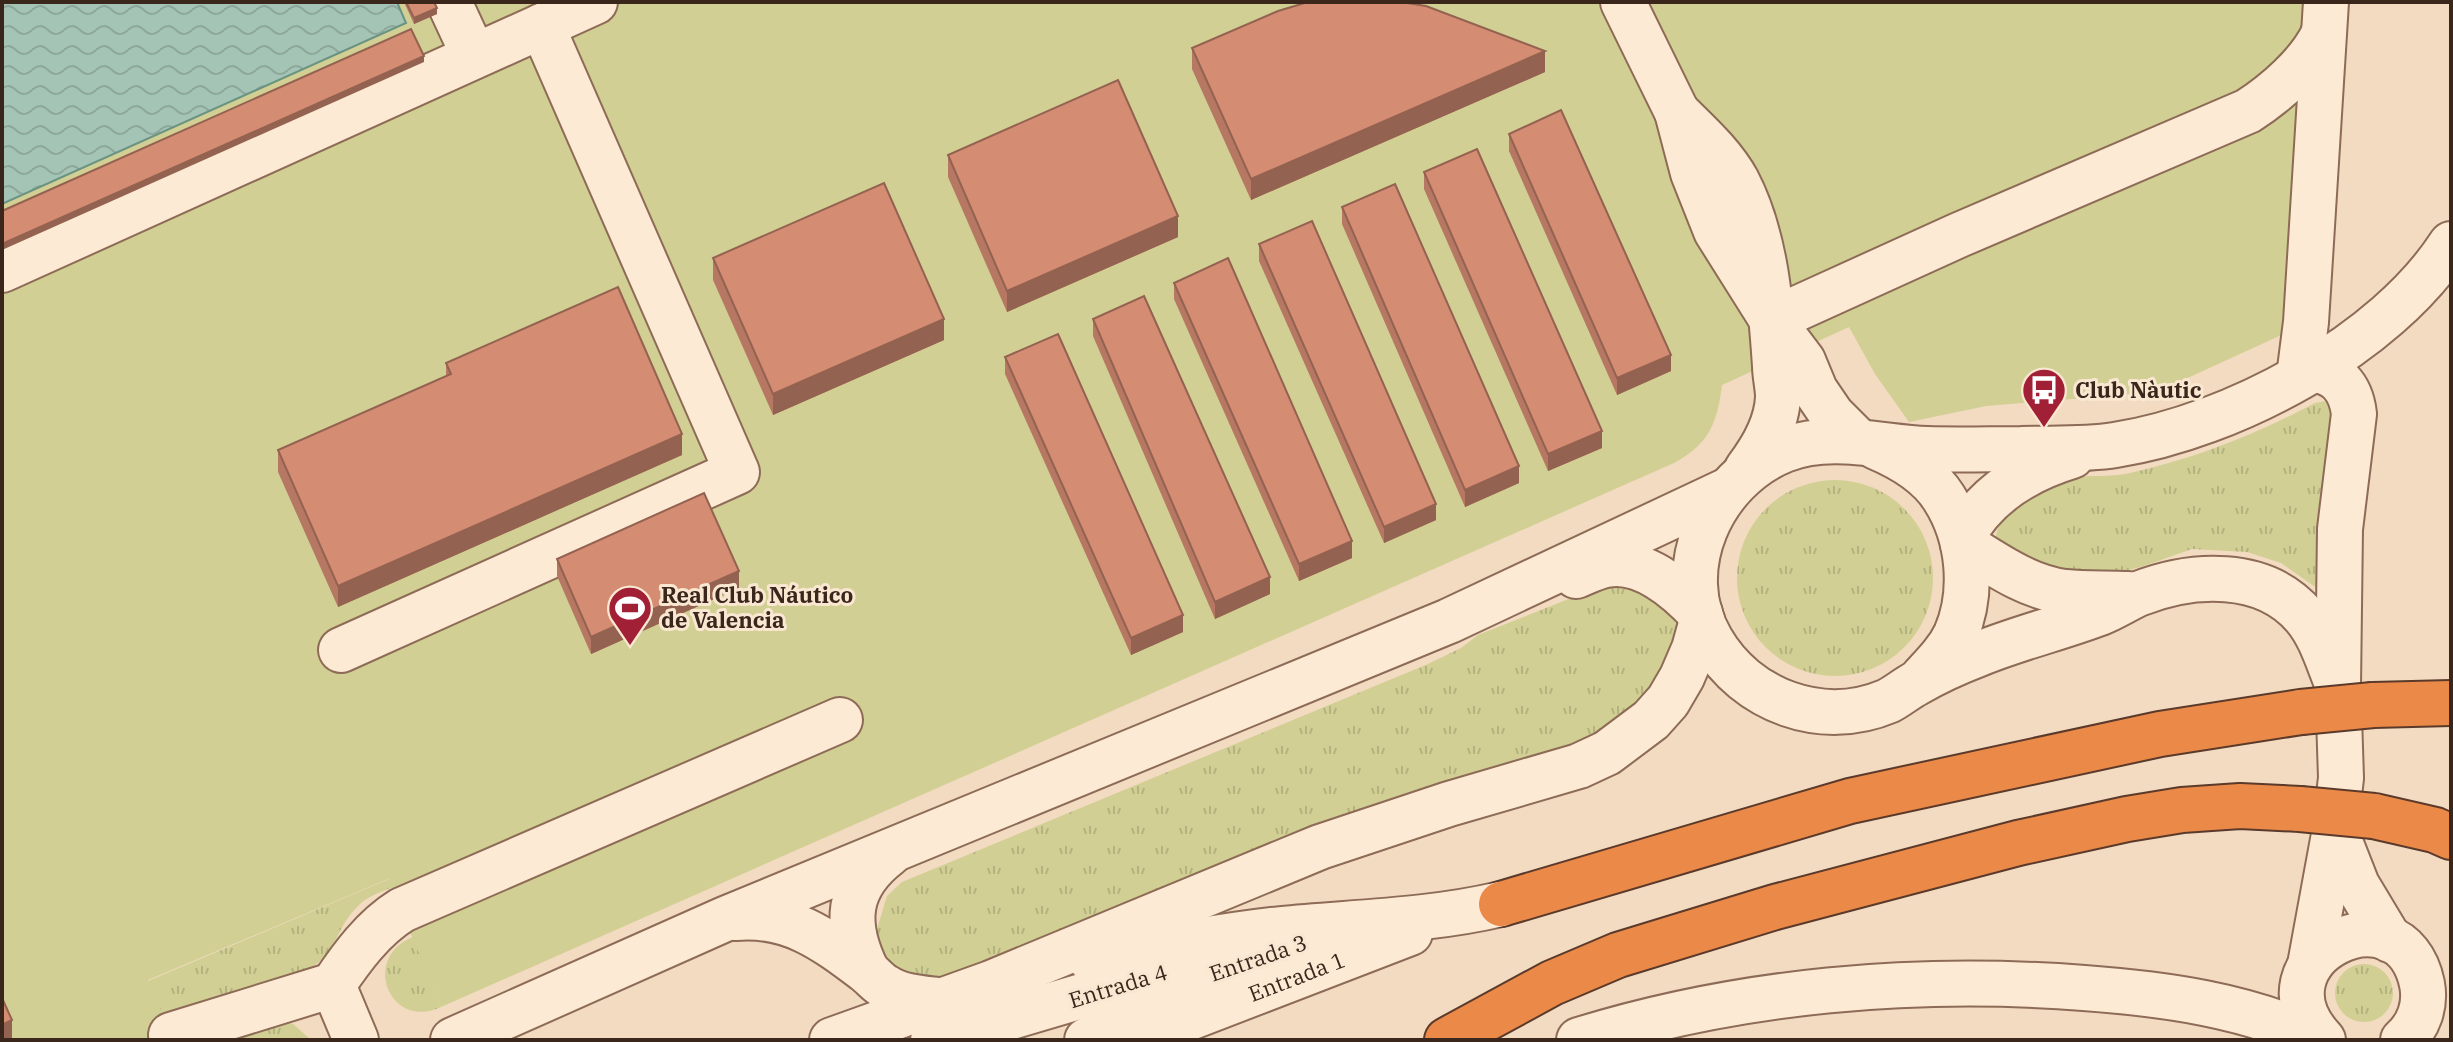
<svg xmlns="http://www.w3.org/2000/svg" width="2453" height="1042" viewBox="0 0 2453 1042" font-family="'IBM Plex Serif',serif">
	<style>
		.grass { fill: url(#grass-tufts) }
		.pitch { fill: #d1cf93 }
		.water { fill: url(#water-waves); stroke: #699382; stroke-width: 2 }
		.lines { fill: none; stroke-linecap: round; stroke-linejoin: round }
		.minor-casing { stroke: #8d6b56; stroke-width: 48 }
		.highway-casing { stroke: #5b3a2b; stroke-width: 48 }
		.minor { stroke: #fcead4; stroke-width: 44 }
		.highway { stroke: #ea8948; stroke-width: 44 }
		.highway-bridge-casing { stroke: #5b3a2b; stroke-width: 48; stroke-linecap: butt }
		.highway-bridge { stroke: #ea8948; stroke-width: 44 }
		.wall { fill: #b67862 }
		.shaded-wall { fill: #946250 }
		.building { fill: #d48c72; stroke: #946250; stroke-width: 2 }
		.labels { text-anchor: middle; stroke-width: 6; stroke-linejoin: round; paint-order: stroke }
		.poi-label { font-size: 22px; font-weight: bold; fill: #3b261c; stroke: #f9e7d1; text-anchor: start }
		.street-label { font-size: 22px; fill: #3b261c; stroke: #f9e7d1 }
	</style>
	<defs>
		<pattern id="grass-tufts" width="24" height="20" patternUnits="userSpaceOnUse" patternTransform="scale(2)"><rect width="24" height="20" fill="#d1cf93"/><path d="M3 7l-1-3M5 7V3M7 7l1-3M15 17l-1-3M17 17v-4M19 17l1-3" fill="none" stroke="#b4b27e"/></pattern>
		<pattern id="water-waves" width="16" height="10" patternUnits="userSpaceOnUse" patternTransform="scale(2)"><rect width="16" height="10" fill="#a4c4b5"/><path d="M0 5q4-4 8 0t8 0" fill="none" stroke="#8ea89b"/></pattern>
	</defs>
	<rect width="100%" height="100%" fill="#f2dbc0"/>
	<g class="grass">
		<path d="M 2326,401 L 2334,406 L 2321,591 L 2281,563 L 2247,552 L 2192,549 L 2144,566 L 2103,577 L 2077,579 L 2003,547 L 1996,537 C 1998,519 2013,502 2028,494 C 2040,488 2056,481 2069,478 C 2088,474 2110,478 2130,473 C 2196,458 2255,435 2315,403 Z"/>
		<circle cx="1835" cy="578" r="98"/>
		<path d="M 1616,585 L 1631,588 L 1668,607 L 1676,624 L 1665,666 L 1637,713 L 1605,740 L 1288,839 L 929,984 C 896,979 889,964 875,936 L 887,896 L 902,882 L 1428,664 L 1461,648 L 1478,635 L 1591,590 Z"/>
		<path d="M 389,879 L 393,887 C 381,892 368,896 359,905 C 331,932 342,953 299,975 L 164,1020 L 148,981 Z"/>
		<path d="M 413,937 L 441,1007 C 390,1031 360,958 413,937 Z"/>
		<circle cx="2364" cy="993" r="29"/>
		<path d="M 280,1021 L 293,1024 L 311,1040 L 211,1040 Z"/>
	</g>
	<path class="pitch" d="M 397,2 L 2348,2 L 2320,314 L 2288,332 L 2157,392 L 1986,406 L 1909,422 L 1875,374 L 1849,327 L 1722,385 C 1717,424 1709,444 1674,463 L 441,1007 L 388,879 L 148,980 L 173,1040 L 2,1040 L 2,204 L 405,23 Z"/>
	<path class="water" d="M 2,2 L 397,2 L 406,23 L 2,204 Z"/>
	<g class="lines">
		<g class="minor-casing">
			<g id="minor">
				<path d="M 449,2 L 474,56"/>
				<path d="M 1623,2 L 1677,112 L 1693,173 L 1716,231 L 1772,320 L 1803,361 L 1815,390 L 1832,415 L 1858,441"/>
				<path d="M 1677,112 C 1699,134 1722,154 1737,181 C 1766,236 1771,305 1775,366 C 1775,376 1778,387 1778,397 C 1777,424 1763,448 1747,469"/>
				<path d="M 2,270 L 595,2"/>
				<path d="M 1772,320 L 1959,235 L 2248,111 C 2276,93 2308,65 2323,35"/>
				<path d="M 2309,370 C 2337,370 2351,388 2354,414 L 2340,529 L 2338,686 L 2341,778 L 2335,829 L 2310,965"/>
				<path d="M 2299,377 L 2306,322 L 2326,2"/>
				<path d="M 1876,447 C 1902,458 1929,474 1944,498 C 1969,537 1974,592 1956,634 C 1948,651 1935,664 1922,678"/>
				<path d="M 1962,538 C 1985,494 2026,470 2072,456"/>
				<path d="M 1963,544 C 1995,564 2027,587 2065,592 C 2086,594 2107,593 2128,594"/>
				<path d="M 1576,576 C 1586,572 1596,567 1606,565 C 1642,558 1678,589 1700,613"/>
				<path d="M 341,650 L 737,472 L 542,26"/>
				<path d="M 2338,686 C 2328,662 2321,636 2305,617 C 2264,568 2191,573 2138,594 C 2125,600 2113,608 2100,613 C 2060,628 2018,638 1979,654 C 1958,662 1936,672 1917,683 C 1907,688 1898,696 1888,701 C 1822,729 1746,701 1711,640 C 1670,570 1712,479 1784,450 C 1830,432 1880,447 1927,449 C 1959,450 1990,449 2021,449 C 2052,448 2084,450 2115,445 C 2232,427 2386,345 2451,244"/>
				<path d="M 2335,829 L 2357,885 L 2390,940"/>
				<path d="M 735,918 C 789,913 824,939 865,970 C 872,975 877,982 884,986 C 900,997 920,998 938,1000"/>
				<path d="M 1092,961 C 1154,948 1217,936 1281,929 C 1354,922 1429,921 1501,904"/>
				<path d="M 867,971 C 844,924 846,887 889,854"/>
				<path d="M 333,985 C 352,957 373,928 402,910 L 840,720"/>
				<path d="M 1135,999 L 1286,949"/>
				<path id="s1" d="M 1153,1032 L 1410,933"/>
				<path d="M 171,1035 L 333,985 L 356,1040"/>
				<path d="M 453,1040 L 725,919 L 1449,621 L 1726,491"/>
				<path d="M 832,1040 L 991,983 L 1320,847 L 1449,804 L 1579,766 L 1607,753 L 1651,720 L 1668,701 L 1682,677 L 1694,649 L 1702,620"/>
				<path d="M 933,1040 L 1163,972"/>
				<path d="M 1087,1040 L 1177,1006"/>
				<path d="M 1579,1040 C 1741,990 1915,975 2084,988 C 2165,994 2246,1005 2320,1040"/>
				<path d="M 2323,1040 C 2246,958 2401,881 2422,984 C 2426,1005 2419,1026 2403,1040"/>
			</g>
		</g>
		<g class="highway-casing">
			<g id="highway">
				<path d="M 2373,705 L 2451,703"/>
				<path d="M 2374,816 L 2435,830 L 2451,837"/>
				<path d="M 1501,904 L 1850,801 L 2160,734 L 2301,712"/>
				<path d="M 1447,1040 L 1552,983 L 1618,955 L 1775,907 L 2018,843 L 2127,819 L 2182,810 L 2240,806 L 2300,809"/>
			</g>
		</g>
		<use href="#minor" class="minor"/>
		<use href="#highway" class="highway"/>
		<g class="highway-bridge-casing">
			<g id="highway-bridge">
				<path d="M 2301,712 L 2373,705"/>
				<path d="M 2300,809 L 2374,816"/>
			</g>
		</g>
		<use href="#highway-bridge" class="highway-bridge"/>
	</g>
	<g class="wall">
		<path d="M 404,2 L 434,2 L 437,14 L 414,24 Z"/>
		<path d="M 1192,48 L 1545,72 L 1251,200 L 1192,69 Z"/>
		<path d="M 1509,134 L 1671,371 L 1617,395 L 1509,151 Z"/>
		<path d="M 948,155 L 1178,237 L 1007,312 L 948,177 Z"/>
		<path d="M 1424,172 L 1602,448 L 1548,471 L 1424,189 Z"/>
		<path d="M 1342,207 L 1519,483 L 1465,507 L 1342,224 Z"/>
		<path d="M 1259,244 L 1436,520 L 1384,543 L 1259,261 Z"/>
		<path d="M 713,258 L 944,340 L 773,415 L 713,280 Z"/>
		<path d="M 1174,283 L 1352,558 L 1299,581 L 1174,299 Z"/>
		<path d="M 1093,319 L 1270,594 L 1215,619 L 1093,336 Z"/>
		<path d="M 1005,357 L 1183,632 L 1131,655 L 1005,374 Z"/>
		<path d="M 446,363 L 682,455 L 338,607 L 278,472 L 278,450 L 446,376 Z"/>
		<path d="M 557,559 L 739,588 L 591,654 L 557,576 Z"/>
	</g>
	<g class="shaded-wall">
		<path d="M 437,8 L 437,14 L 414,24 L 414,18 Z"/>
		<path d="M 1545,51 L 1545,72 L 1251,200 L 1251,179 Z"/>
		<path d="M 424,56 L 424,62 L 2,250 L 2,244 Z"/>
		<path d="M 1178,216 L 1178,237 L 1007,312 L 1007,291 Z"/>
		<path d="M 944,319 L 944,340 L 773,415 L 773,394 Z"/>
		<path d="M 1671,355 L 1671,371 L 1617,395 L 1617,378 Z"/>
		<path d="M 1602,431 L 1602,448 L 1548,471 L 1548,454 Z"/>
		<path d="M 682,434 L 682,455 L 338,607 L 338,586 Z"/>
		<path d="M 1519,466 L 1519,483 L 1465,507 L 1465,490 Z"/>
		<path d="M 1436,504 L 1436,520 L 1384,543 L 1384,527 Z"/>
		<path d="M 1352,541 L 1352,558 L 1299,581 L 1299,564 Z"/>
		<path d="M 739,571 L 739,588 L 591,654 L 591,637 Z"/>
		<path d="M 1270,577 L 1270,594 L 1215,619 L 1215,602 Z"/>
		<path d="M 1183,615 L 1183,632 L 1131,655 L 1131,638 Z"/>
		<path d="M 12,1020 L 12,1040 L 2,1040 L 2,1025 Z"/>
	</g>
	<g class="building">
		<path d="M 406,2 L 434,2 L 437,8 L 414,18 Z"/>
		<path d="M 1308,2 L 1401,2 L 1426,6 L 1545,51 L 1251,179 L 1192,48 L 1278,11 Z"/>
		<path d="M 411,29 L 424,56 L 2,244 L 2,211 Z"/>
		<path d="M 1118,80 L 1178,216 L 1007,291 L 948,155 Z"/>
		<path d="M 1561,110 L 1671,355 L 1617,378 L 1509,134 Z"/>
		<path d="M 1477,149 L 1602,431 L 1548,454 L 1424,172 Z"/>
		<path d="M 884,183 L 944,319 L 773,394 L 713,258 Z"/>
		<path d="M 1395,184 L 1519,466 L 1465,490 L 1342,207 Z"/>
		<path d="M 1312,221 L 1436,504 L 1384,527 L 1259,244 Z"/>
		<path d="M 1228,258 L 1352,541 L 1299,564 L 1174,283 Z"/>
		<path d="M 618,287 L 682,434 L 338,586 L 278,450 L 451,374 L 446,363 Z"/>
		<path d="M 1144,296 L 1270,577 L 1215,602 L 1093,319 Z"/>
		<path d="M 1058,334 L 1183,615 L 1131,638 L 1005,357 Z"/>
		<path d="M 704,493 L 739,571 L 591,637 L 557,559 Z"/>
		<path d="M 2,998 L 12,1020 L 2,1025 Z"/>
	</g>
	<defs>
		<g id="bus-pin" transform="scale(2.3)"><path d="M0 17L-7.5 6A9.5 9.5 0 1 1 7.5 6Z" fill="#a22036" stroke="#f9e7d1"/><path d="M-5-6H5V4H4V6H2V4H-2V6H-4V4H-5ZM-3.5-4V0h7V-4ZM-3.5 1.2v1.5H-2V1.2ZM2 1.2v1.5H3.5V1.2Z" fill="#fff"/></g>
		<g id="stadium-pin" transform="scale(2.3)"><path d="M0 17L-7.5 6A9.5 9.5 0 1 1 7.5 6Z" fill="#a22036" stroke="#f9e7d1"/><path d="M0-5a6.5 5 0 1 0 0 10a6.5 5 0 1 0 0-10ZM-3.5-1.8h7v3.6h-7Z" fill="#fff"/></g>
	</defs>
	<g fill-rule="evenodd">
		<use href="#bus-pin" x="2044" y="390"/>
		<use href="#stadium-pin" x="630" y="608"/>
	</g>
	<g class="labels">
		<g class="poi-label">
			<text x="2075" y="398">Club Nàutic</text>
			<text x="661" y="603">Real Club Náutico<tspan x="661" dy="25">de Valencia</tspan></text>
		</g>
		<g class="street-label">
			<text transform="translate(1258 958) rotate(-19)" y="8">Entrada 3</text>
			<text dy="8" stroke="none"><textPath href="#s1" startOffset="154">Entrada 1</textPath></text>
			<text transform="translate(1118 986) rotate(-17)" y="8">Entrada 4</text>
		</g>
	</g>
	<rect width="2453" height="1042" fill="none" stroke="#3b261c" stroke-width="8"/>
</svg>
